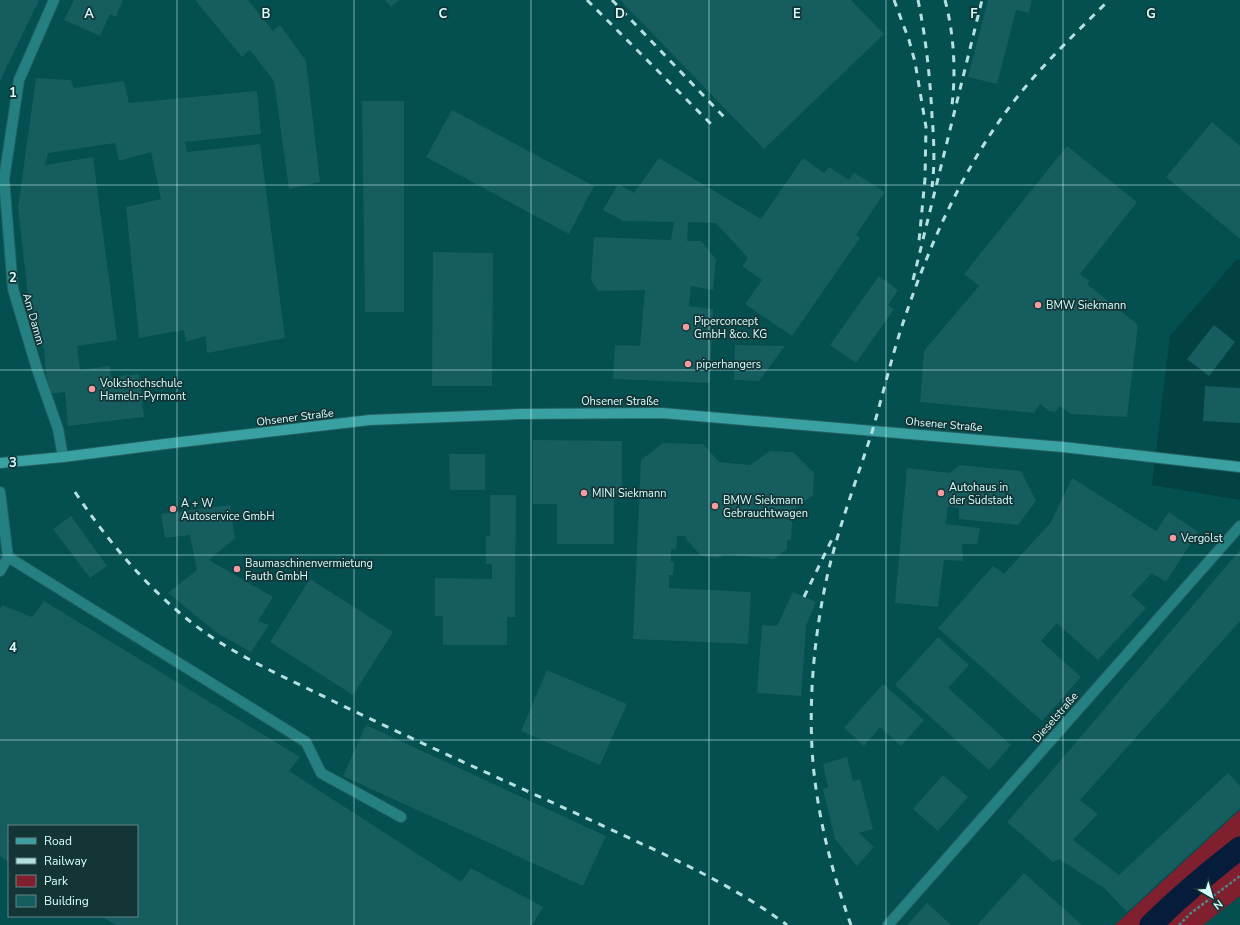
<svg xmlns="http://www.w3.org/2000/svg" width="1240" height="925" viewBox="0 0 1240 925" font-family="'Nunito Sans',sans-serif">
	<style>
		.built { fill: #044f50; fill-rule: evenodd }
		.green { fill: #80202f }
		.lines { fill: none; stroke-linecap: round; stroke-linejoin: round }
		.canal { stroke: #051c3b; stroke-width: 23 }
		.building { fill: #165d5f }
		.service-casing { stroke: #246061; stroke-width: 12 }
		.minor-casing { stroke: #246061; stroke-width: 12 }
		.secondary-casing { stroke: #246061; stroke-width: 12 }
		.path { stroke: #4e8585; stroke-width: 2.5; stroke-dasharray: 3 2; stroke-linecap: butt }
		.service { stroke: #258081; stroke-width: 10 }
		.minor { stroke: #258081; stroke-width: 10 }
		.secondary { stroke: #3aa1a3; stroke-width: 10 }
		.rail { stroke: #b5e0e0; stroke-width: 3; stroke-dasharray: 7 7; stroke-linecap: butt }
		.grid { fill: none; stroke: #d8fefe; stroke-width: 1; stroke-opacity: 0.55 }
		.poi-dot { fill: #f49b9f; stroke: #143536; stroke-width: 1.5 }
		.labels { text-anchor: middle; stroke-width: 3.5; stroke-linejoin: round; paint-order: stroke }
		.poi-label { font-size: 11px; fill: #d8fefe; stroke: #143536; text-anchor: start }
		.street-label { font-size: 11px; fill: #d8fefe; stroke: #143536 }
		.grid-label { font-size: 13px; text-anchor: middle; font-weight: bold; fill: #d8fefe; stroke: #143536; stroke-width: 3.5; stroke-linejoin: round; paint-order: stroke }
	</style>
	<rect width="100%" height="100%" fill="#024243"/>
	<g class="built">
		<path d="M 0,0 L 1240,0 L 1240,261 L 1237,259 L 1170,336 L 1152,485 L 1240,500 L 1240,810 L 1115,925 L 0,925 ZM 9,826 L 137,826 L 137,916 L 9,916 Z"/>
		<path d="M 1240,896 L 1240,925 L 1203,925 Z"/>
	</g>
	<path class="green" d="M 1240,810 L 1240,896 L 1203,925 L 1115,925 Z"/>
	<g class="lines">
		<path class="canal" d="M 1151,925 C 1179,897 1209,872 1240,848"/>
	</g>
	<g class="building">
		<path d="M 0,0 L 39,0 L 0,81 Z"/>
		<path d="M 74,0 L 123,0 L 116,17 L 110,14 L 100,36 L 64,20 Z"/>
		<path d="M 195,0 L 248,0 L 273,31 L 280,25 L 306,61 L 320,182 L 289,189 L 274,81 L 250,50 L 242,57 Z"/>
		<path d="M 385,0 L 399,0 L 391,7 Z"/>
		<path d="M 620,0 L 851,0 L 884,34 L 764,149 Z"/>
		<path d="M 988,0 L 1032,0 L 1029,13 L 1016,10 L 997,84 L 968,77 Z"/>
		<path d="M 36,78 L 71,80 L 74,88 L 124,81 L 129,103 L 257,91 L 261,134 L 185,142 L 187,152 L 260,144 L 285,338 L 207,353 L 206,336 L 186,342 L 184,330 L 139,338 L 126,207 L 161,199 L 151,152 L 119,161 L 115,143 L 48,153 L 45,165 L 93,157 L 117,340 L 77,346 L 80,370 L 110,366 L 111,377 L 139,374 L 144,417 L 68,426 L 65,392 L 48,394 L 44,350 L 28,296 L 18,207 Z"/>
		<path d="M 362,101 L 404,101 L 404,312 L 365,312 Z"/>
		<path d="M 452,110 L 594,186 L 569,234 L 426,157 Z"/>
		<path d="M 1212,122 L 1240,146 L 1240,239 L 1166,177 Z"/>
		<path d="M 1067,146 L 1137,202 L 1080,274 L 1090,281 L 1087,284 L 1138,325 L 1127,417 L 1071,414 L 1060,406 L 1055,412 L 1049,411 L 1040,404 L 1034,413 L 920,402 L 924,351 L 979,286 L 964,274 Z"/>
		<path d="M 659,158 L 761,219 L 803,158 L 824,173 L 829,167 L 849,180 L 854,173 L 885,192 L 856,235 L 860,238 L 792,336 L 745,304 L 762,280 L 742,266 L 748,258 L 716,223 L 688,222 L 687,241 L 701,241 L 716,259 L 713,290 L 691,286 L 689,306 L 713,309 L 710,383 L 613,379 L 615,345 L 640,346 L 645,290 L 598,291 L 591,280 L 594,237 L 671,240 L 674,222 L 623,221 L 603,210 L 618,184 L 634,193 Z"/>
		<path d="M 433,252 L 493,253 L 492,386 L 432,386 Z"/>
		<path d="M 879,276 L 898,290 L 888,305 L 894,309 L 856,363 L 830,345 Z"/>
		<path d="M 1214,325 L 1235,342 L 1209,376 L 1187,359 Z"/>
		<path d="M 735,345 L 785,346 L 759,381 L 734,380 Z"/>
		<path d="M 1205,386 L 1240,388 L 1240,423 L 1203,421 Z"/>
		<path d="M 533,440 L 622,441 L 622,494 L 614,494 L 614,544 L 557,544 L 557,504 L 533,504 Z"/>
		<path d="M 663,443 L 703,444 L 719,462 L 750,465 L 770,451 L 793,452 L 814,473 L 813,495 L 793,510 L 791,540 L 787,540 L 787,549 L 774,559 L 723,554 L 718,558 L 701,556 L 686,539 L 686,536 L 677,536 L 676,550 L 671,549 L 671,562 L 674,562 L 673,575 L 669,575 L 669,588 L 751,592 L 748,644 L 633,639 L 641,460 Z"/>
		<path d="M 449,454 L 485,454 L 485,490 L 450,490 Z"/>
		<path d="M 959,465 L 1021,471 L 1036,501 L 1018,525 L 959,519 L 959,508 L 948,506 L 946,524 L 980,528 L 977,544 L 962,544 L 963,561 L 944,560 L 938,607 L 895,603 L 907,468 L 950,473 Z"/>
		<path d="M 1072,478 L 1156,531 L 1169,512 L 1198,532 L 1166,582 L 1152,573 L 1131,595 L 1146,608 L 1098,660 L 1057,623 L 1041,641 L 1081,677 L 1042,721 L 938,628 L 993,566 L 1004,574 L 1051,522 Z"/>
		<path d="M 490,495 L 516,495 L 515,617 L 507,617 L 507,645 L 443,645 L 443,616 L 435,616 L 435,578 L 492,579 L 492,564 L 486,564 L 486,536 L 490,536 Z"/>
		<path d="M 230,505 L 235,538 L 209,560 L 273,597 L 258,621 L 269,625 L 251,652 L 217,633 L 168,593 L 197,570 L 190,535 L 165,538 L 161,514 Z"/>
		<path d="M 71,516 L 107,566 L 90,578 L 53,529 Z"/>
		<path d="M 1240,550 L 1240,621 L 1080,800 L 1098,814 L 1073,840 L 1119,875 L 1228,773 L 1240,786 L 1240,808 L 1127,912 L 1104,888 L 1059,859 L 1053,862 L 1007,822 L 1049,774 Z"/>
		<path d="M 310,579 L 393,632 L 353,695 L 270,642 Z"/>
		<path d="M 793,592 L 816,602 L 805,628 L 806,628 L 801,696 L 757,693 L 762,625 L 777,626 Z"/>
		<path d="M 44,601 L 300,757 L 289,771 L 461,882 L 471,868 L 543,907 L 532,925 L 116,925 L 101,916 L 137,916 L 137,826 L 9,826 L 9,862 L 0,856 L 0,609 L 2,605 L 32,617 Z"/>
		<path d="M 938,637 L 969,665 L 948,688 L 1011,745 L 989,770 L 895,685 Z"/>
		<path d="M 547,670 L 627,704 L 600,765 L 521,731 Z"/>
		<path d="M 883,684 L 924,720 L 901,746 L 880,727 L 864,746 L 844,728 Z"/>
		<path d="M 366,725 L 606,836 L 583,886 L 343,776 Z"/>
		<path d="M 847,757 L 853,781 L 860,779 L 873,829 L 859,833 L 874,847 L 857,866 L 835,839 L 823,789 L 828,787 L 823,764 Z"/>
		<path d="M 943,775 L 968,797 L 938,831 L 913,809 Z"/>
		<path d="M 1024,873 L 1082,925 L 977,925 Z"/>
		<path d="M 927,903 L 951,925 L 907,925 Z"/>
	</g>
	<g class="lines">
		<g class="service-casing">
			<g id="service">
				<path d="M 54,0 L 19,80 L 4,179 L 13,289 L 37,369 L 58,429 L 63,457"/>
				<path d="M 0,492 L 8,557 L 0,571"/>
				<path d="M 8,557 L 306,742 L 321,773 L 401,817"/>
			</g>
		</g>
		<g class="minor-casing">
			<path id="minor" d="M 888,925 L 1240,526"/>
		</g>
		<g class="secondary-casing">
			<path id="secondary" d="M 0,463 L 63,457 L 173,443 L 370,420 L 520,414 L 662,413 L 1063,447 L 1240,467"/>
		</g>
		<path class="path" d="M 1179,925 L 1191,913 L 1240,876"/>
		<use href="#service" class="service"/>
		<use href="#minor" class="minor"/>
		<use href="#secondary" class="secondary"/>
		<g class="rail">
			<path d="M 587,0 L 713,126"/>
			<path d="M 612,0 L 724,117"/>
			<path d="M 894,0 L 909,40 L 915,62 L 926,127 L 925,179 L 919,241"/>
			<path d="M 918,0 C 926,38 930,77 932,116 C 934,140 935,164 932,187"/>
			<path d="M 945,0 C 954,34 956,71 952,105"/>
			<path d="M 913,280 L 982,0"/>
			<path d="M 75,492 C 107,540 143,583 187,619 C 230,654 285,677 335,702 C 422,744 510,783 597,823 C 663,854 729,882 787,925"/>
			<path d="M 804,597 L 833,537"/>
			<path d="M 851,925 C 832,873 818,818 813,763 C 808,702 814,636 827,577 C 838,528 857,479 872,432 C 882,398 890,363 901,329 C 928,247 964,164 1018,96 C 1046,61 1078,31 1109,0"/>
		</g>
	</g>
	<path class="grid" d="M 177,0 L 177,925M 354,0 L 354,925M 531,0 L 531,925M 709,0 L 709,925M 886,0 L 886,925M 1063,0 L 1063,925M 0,185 L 1240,185M 0,370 L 1240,370M 0,555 L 1240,555M 0,740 L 1240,740"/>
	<g class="poi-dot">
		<circle cx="1038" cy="305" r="4"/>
		<circle cx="686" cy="327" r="4"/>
		<circle cx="688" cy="364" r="4"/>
		<circle cx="92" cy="389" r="4"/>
		<circle cx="584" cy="493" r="4"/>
		<circle cx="941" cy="493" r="4"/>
		<circle cx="715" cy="506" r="4"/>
		<circle cx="173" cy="509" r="4"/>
		<circle cx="1173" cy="538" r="4"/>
		<circle cx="237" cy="569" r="4"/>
	</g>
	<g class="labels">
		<g class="poi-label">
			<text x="1046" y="309">BMW Siekmann</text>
			<text x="694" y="325">Piperconcept<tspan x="694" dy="13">GmbH &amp;co. KG</tspan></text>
			<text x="696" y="368">piperhangers</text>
			<text x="100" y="387">Volkshochschule<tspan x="100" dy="13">Hameln-Pyrmont</tspan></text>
			<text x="949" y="491">Autohaus in<tspan x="949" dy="13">der Südstadt</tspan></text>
			<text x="592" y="497">MINI Siekmann</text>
			<text x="723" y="504">BMW Siekmann<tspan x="723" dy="13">Gebrauchtwagen</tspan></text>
			<text x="181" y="507">A + W<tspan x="181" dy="13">Autoservice GmbH</tspan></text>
			<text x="1181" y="542">Vergölst</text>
			<text x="245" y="567">Baumaschinenvermietung<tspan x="245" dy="13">Fauth GmbH</tspan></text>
		</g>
		<g class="street-label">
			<text transform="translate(34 319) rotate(74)" y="4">Am Damm</text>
			<text x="620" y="405">Ohsener Straße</text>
			<text transform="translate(295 417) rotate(-7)" y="4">Ohsener Straße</text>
			<text transform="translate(944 424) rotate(5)" y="4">Ohsener Straße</text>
			<text transform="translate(1055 717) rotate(-49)" y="4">Dieselstraße</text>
		</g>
	</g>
	<g class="grid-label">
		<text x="89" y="18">A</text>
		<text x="266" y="18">B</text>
		<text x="443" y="18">C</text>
		<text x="620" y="18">D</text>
		<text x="797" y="18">E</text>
		<text x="974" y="18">F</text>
		<text x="1151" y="18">G</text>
		<text x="13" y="97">1</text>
		<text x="13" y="282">2</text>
		<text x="13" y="467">3</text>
		<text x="13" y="652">4</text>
	</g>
	<rect x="8" y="825" width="130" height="92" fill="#143536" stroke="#628586"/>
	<rect x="16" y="838" width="20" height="6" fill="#3aa1a3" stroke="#628586"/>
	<text x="44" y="845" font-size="12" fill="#d8fefe">Road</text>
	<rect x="16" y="858" width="20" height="6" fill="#b5e0e0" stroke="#628586"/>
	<text x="44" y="865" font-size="12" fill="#d8fefe">Railway</text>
	<rect x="16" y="875" width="20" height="12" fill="#80202f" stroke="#628586"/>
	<text x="44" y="885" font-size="12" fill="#d8fefe">Park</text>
	<rect x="16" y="895" width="20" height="12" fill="#165d5f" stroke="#628586"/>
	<text x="44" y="905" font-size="12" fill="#d8fefe">Building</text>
	<g transform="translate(1212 897) rotate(142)" stroke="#143536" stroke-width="3" paint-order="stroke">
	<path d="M0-3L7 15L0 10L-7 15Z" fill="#d8fefe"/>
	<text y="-6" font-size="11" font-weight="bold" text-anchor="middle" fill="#d8fefe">N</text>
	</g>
</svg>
